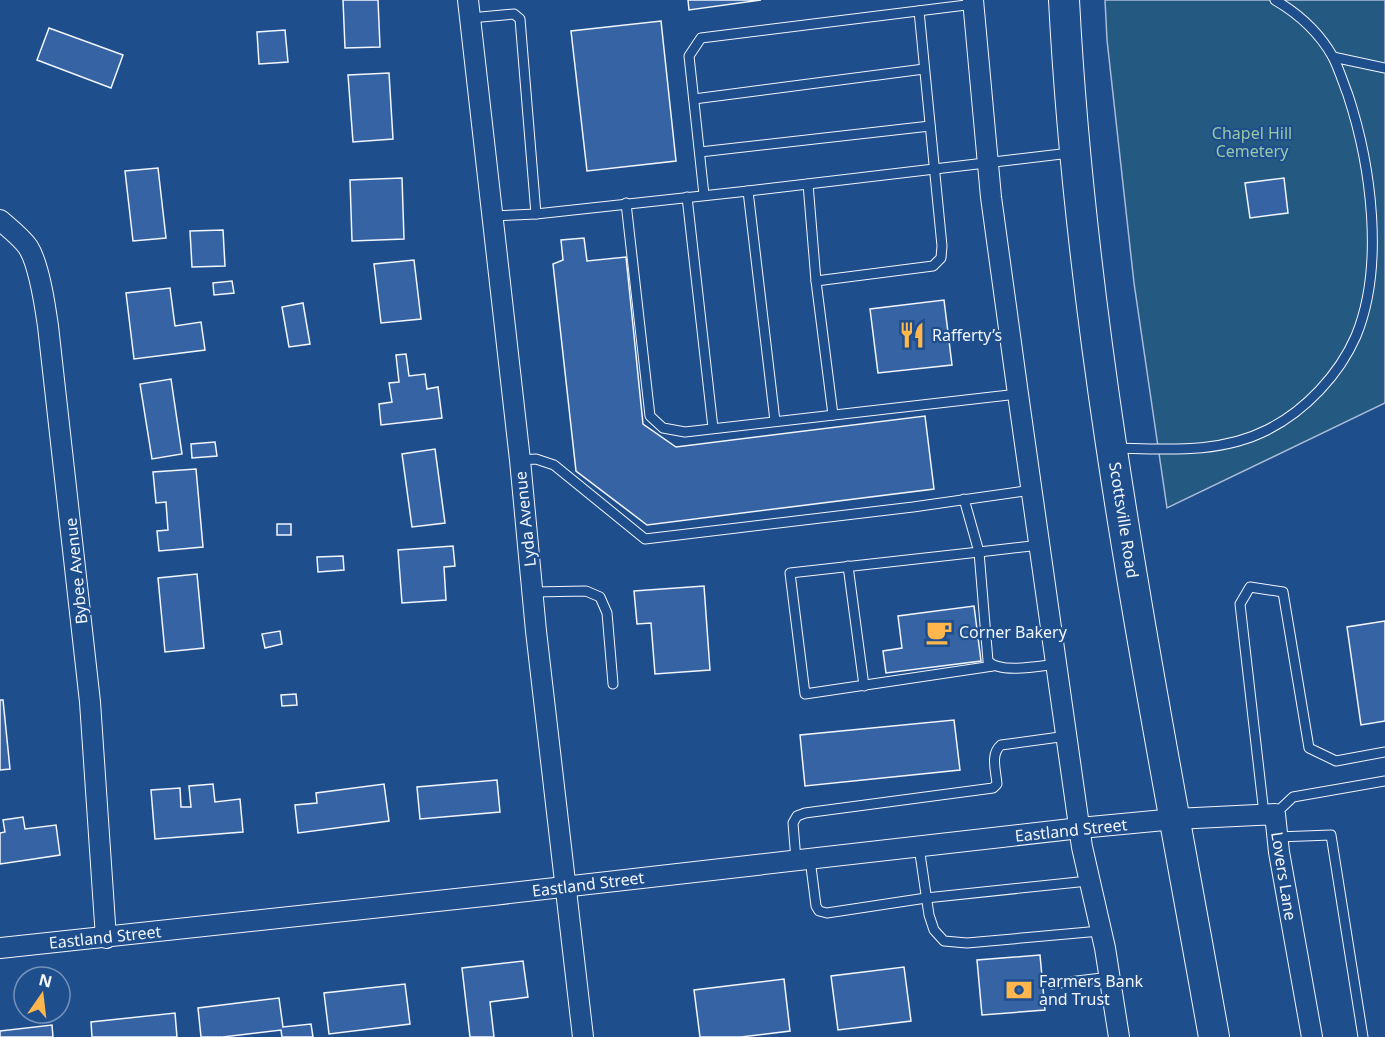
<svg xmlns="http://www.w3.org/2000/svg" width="1385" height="1037" viewBox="0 0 1385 1037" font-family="'Noto Sans',sans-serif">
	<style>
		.green { fill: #245a82; stroke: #a8bbd7; stroke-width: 1.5 }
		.building { fill: #3563a3; stroke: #f2f6ff; stroke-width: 1.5 }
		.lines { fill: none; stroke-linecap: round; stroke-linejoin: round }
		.lane-casing { stroke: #f2f6ff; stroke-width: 11 }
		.street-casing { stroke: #f2f6ff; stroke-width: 22 }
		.primary-casing { stroke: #f2f6ff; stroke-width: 32 }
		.lane { stroke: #1f4e8c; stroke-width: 9 }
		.street { stroke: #1f4e8c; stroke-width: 20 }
		.primary { stroke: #1f4e8c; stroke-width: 30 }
		.labels { text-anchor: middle; stroke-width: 4.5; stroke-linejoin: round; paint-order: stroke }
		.park-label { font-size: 16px; fill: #97c8a6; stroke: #1f4e8c }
		.poi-label { font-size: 16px; fill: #f2f6ff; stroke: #1f4e8c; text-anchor: start }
		.street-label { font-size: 16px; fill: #f2f6ff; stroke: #1f4e8c }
	</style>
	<rect width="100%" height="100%" fill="#1f4e8c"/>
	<path class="green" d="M 1105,0 L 1385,0 L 1385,403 L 1167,508 L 1134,283 L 1107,40 Z"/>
	<g class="building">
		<path d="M 343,0 L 378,0 L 380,47 L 345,48 Z"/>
		<path d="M 688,0 L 761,0 L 689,10 Z"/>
		<path d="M 661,21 L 676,161 L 587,171 L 571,31 Z"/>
		<path d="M 49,28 L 123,55 L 111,88 L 37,60 Z"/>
		<path d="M 285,30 L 288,62 L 259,64 L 257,32 Z"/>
		<path d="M 389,73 L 393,139 L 353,142 L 348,75 Z"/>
		<path d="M 158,168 L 166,238 L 133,241 L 125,171 Z"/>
		<path d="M 402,178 L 404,239 L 352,241 L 350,180 Z"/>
		<path d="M 1284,178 L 1288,213 L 1250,218 L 1245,183 Z"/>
		<path d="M 223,230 L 225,266 L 192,267 L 190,231 Z"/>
		<path d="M 584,238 L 587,261 L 626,257 L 643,424 L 676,447 L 925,416 L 934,489 L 647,525 L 576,471 L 553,264 L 563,260 L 561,240 Z"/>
		<path d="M 414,260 L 421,319 L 381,323 L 374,264 Z"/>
		<path d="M 232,281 L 234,293 L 214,295 L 213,283 Z"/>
		<path d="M 170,288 L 175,326 L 201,322 L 205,350 L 134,359 L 126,293 Z"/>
		<path d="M 944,300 L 952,365 L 878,373 L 870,309 Z"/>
		<path d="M 303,303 L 310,344 L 289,347 L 282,307 Z"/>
		<path d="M 406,354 L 409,376 L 425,374 L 427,389 L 438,387 L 442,418 L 381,425 L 379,404 L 392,402 L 389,383 L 399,382 L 396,355 Z"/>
		<path d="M 171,379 L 182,454 L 152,459 L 140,384 Z"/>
		<path d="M 215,442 L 217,456 L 192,458 L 191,444 Z"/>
		<path d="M 435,449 L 445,523 L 412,527 L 402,454 Z"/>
		<path d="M 196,469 L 203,547 L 159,551 L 157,531 L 168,530 L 166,502 L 156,503 L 153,472 Z"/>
		<rect x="277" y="524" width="14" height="11"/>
		<path d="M 453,546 L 455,566 L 444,567 L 446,600 L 402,603 L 398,550 Z"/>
		<path d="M 343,556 L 344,570 L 318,572 L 317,557 Z"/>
		<path d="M 197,574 L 204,648 L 165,652 L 158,578 Z"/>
		<path d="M 704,586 L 710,670 L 655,674 L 651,623 L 637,624 L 634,591 Z"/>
		<path d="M 974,606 L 981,661 L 886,673 L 883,651 L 902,648 L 898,616 Z"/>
		<path d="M 1385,621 L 1385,721 L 1361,725 L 1347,627 Z"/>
		<path d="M 280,631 L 282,644 L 265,648 L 262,634 Z"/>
		<path d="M 296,694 L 297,705 L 282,706 L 281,695 Z"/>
		<path d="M 0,700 L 3,700 L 10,769 L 0,770 Z"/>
		<path d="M 954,720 L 960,770 L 805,786 L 800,735 Z"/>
		<path d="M 497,780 L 500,812 L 420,819 L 417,787 Z"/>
		<path d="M 213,784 L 215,802 L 240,799 L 243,832 L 155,839 L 151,790 L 180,788 L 181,807 L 191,807 L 189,786 Z"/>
		<path d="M 384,784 L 389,821 L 298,833 L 295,805 L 317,803 L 316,793 Z"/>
		<path d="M 23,817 L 25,829 L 56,825 L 60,855 L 0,864 L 0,833 L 5,832 L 3,820 Z"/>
		<path d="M 1040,955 L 1045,1010 L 982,1015 L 977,960 Z"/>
		<path d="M 523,961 L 528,997 L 490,1002 L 494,1037 L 470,1037 L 462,968 Z"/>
		<path d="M 904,967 L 911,1021 L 838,1030 L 831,976 Z"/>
		<path d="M 784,979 L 790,1031 L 741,1037 L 700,1037 L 694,990 Z"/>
		<path d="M 405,984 L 410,1024 L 329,1034 L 324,993 Z"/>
		<path d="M 279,998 L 283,1027 L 311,1024 L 313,1037 L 282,1037 L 281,1030 L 223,1037 L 201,1037 L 198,1008 Z"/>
		<path d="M 175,1013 L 177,1037 L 92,1037 L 91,1022 Z"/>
		<path d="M 52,1025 L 53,1037 L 0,1037 L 0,1031 Z"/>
	</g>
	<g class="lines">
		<g class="lane-casing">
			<g id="lane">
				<path d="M 470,18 L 514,14 L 520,19 L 536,214"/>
				<path d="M 1333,57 L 1385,68"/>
				<path d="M 694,99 L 924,69"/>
				<path d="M 700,152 L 930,126"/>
				<path d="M 808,184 L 816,281"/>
				<path d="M 748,191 L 775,421"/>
				<path d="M 704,195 L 689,56 L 701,38 L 974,4"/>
				<path d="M 687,197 L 713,428"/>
				<path d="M 626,203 L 650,416 L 663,428 L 685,432 L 1018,394"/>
				<path d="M 491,216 L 536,214 L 748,191 L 1070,153"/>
				<path d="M 833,415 L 816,281 L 933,266 L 941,258 L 942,246 L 919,11"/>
				<path d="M 1115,448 C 1166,449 1220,454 1267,430 C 1305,411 1339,375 1356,336 C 1385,266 1371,165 1348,95 C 1343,82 1339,69 1333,57 C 1319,32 1299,14 1275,0"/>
				<path d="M 520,460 L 536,459 L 554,465 L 645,539 L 913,507 L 1032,490"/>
				<path d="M 964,499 L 979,552 L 790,573 L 805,694 L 993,666"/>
				<path d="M 1040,545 L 979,552 L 988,661 C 1000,674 1039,666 1057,664"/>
				<path d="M 848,566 L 864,686"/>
				<path d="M 533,592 L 586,591 L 600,597 L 607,613 L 613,684"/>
				<path d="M 1264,814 L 1240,604 L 1250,587 L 1283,592 L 1309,748 L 1336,761 L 1385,752"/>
				<path d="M 1275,814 L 1293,797 L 1385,781"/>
				<path d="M 1277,837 L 1331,835 L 1363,1037"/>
				<path d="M 919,847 L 929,915 L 934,930 L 944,941 L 967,943 L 1100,931"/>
				<path d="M 810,859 L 816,906 L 819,911 L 827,913 L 926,898 L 1088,881"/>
				<path d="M 796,860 L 793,823 L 797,816 L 805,813 L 993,788 L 997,784 C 996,771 990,754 1001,745 L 1067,736"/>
				<path d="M 1052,984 L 1110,977"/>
			</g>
		</g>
		<g class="street-casing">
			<g id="street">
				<path d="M 468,0 L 520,460 L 536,631 L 583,1037"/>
				<path d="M 973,0 L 991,197 L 1018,394 L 1082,847 L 1105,948 L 1119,1037"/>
				<path d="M 0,220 C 9,228 21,237 28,247 C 39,264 45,305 48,326 L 90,702 L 106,938"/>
				<path d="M 0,948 L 493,895 L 1080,828 L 1175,819 L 1275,814 L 1279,852 L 1312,1037"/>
			</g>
		</g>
		<g class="primary-casing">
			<path id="primary" d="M 1064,0 C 1082,349 1153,694 1214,1037"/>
		</g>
		<use href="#lane" class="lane"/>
		<use href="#street" class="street"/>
		<use href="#primary" class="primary"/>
	</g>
	<defs>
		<g id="restaurant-bare" transform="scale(2.07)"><path d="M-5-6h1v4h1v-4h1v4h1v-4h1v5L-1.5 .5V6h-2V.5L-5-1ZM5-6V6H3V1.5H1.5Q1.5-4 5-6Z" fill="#ffb74d" stroke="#1f4e8c" stroke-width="2.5" paint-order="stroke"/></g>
		<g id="cafe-bare" transform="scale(2.07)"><path d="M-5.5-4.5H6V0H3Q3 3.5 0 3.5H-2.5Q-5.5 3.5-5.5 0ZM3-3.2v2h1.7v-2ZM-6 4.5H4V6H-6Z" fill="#ffb74d" stroke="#1f4e8c" stroke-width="2.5" paint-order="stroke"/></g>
		<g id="bank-bare" transform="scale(2.07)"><path d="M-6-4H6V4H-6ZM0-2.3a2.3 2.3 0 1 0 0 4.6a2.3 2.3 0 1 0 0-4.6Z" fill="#ffb74d" stroke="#1f4e8c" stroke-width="2.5" paint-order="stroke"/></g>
	</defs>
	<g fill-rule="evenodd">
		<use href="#restaurant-bare" x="912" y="335"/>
		<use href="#cafe-bare" x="939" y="632"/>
		<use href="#bank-bare" x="1019" y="990"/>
	</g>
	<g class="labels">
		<g class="park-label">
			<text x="1252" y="139">Chapel Hill<tspan x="1252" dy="18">Cemetery</tspan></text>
		</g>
		<g class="poi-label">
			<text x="932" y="341">Rafferty’s</text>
			<text x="959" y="638">Corner Bakery</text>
			<text x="1039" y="987">Farmers Bank<tspan x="1039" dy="18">and Trust</tspan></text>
		</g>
		<g class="street-label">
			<text transform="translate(525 519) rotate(-96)" y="6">Lyda Avenue</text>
			<text transform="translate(1124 520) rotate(81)" y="6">Scottsville Road</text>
			<text transform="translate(76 571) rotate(-96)" y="6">Bybee Avenue</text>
			<text transform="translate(1071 830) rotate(-6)" y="6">Eastland Street</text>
			<text transform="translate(1284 876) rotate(81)" y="6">Lovers Lane</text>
			<text transform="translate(588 884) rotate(-7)" y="6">Eastland Street</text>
			<text transform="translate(105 937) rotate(-6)" y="6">Eastland Street</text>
		</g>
	</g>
	<g transform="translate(42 995) rotate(14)"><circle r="28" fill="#1f4e8c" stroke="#7391ba" stroke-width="1.5"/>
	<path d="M0-4.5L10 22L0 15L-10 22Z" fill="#ffb74d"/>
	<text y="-9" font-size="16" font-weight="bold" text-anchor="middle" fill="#f2f6ff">N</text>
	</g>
</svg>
